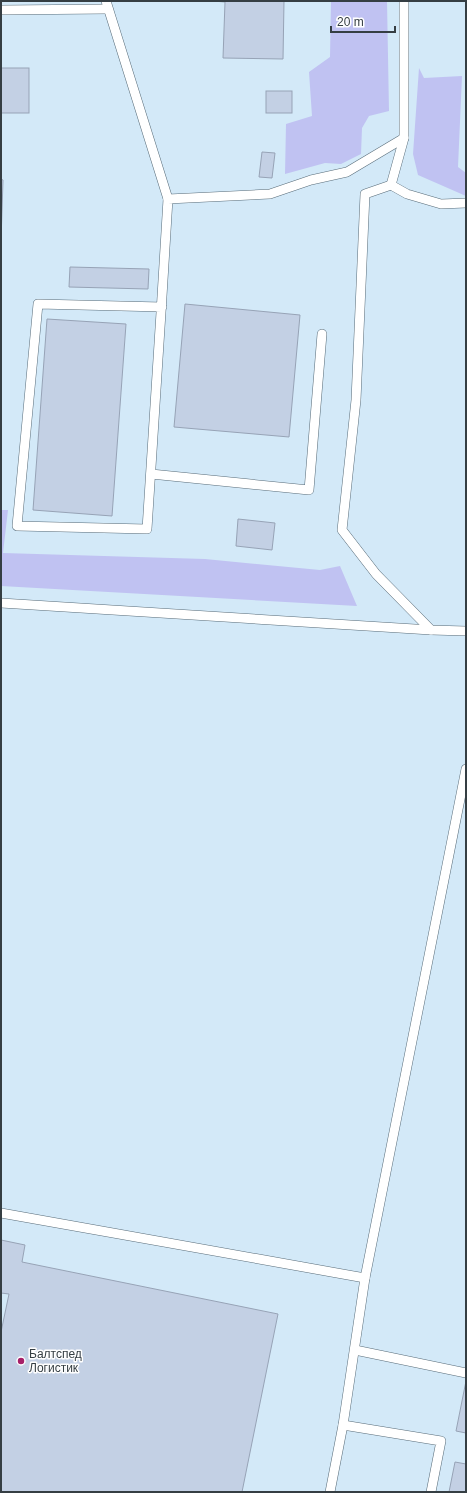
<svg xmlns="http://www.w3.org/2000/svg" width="467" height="1493" viewBox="0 0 467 1493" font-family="Arial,sans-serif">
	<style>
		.green { fill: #c0c2f2 }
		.building { fill: #c3d0e4; stroke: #97a3b6 }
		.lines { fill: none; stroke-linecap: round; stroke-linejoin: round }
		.service-casing { stroke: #586c79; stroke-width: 10 }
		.service { stroke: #fff; stroke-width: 9 }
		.poi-dot { fill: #a61f68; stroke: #fff; stroke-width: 1.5 }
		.labels { text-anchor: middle; stroke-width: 3; stroke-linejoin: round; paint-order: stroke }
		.poi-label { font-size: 12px; fill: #353e43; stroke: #fff; text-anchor: start }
	</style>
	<rect width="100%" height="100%" fill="#d3e9f8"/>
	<g class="green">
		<path d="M 331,1 L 387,1 L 389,111 L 369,116 L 362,128 L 361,154 L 341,164 L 325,163 L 285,174 L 286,124 L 312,116 L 309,72 L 330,57 Z"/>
		<path d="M 419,68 L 424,78 L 462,76 L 458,167 L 466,173 L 466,196 L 418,175 L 413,154 Z"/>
		<path d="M 1,510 L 8,510 L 3,553 L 205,559 L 320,570 L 340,566 L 357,606 L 1,586 Z"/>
	</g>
	<g class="building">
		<path d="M 213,1 L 284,1 L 283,59 L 223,58 L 225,2 Z"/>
		<rect x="1" y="68" width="28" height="45"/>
		<rect x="266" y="91" width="26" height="22"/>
		<path d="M 262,152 L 275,153 L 272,178 L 259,177 Z"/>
		<path d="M 1,179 L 3,180 L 1,241 Z"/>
		<path d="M 70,267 L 149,269 L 148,289 L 69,287 Z"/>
		<path d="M 185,304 L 300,315 L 289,437 L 174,427 Z"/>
		<path d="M 47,319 L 126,324 L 112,516 L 33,510 Z"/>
		<path d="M 238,519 L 275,523 L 272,550 L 236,546 Z"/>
		<path d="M 1,1240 L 25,1245 L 22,1262 L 278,1314 L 242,1492 L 1,1492 L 1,1332 L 9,1294 L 1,1293 Z"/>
		<path d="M 466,1381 L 466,1433 L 456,1431 Z"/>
		<path d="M 455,1462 L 466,1464 L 466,1492 L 449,1492 Z"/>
	</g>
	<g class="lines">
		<g class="service-casing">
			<g id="service">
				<path d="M 106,1 L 168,199"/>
				<path d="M 404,1 L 404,138 L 391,185 L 407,194 L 441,204 L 466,203"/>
				<path d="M 1,10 L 108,9"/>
				<path d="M 391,185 L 365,194 L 356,400 L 342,530 L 376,574 L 431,630"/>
				<path d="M 162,307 L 38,304 L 17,526 L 147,529 C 155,419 161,309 168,199 L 270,194 L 311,180 L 347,172 L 404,138"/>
				<path d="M 151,474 L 309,490 L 322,334"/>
				<path d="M 1,603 L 431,630 L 466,631"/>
				<path d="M 1,1213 L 365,1278 L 343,1425 L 330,1492"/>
				<path d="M 365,1278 L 466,769"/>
				<path d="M 355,1350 L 466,1373"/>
				<path d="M 343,1425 L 441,1441 L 431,1492"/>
			</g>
		</g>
		<use href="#service" class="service"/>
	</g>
	<circle class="poi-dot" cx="21" cy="1361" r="4"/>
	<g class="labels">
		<g class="poi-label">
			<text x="29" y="1358">Балтспед<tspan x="29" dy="14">Логистик</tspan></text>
		</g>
	</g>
	<rect width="467" height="1493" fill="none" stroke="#353e43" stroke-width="4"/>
	<path d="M331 26v6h64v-6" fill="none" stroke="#353e43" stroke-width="2"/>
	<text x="337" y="26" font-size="12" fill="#353e43" stroke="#ffffff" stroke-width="3" paint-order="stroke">20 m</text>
</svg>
